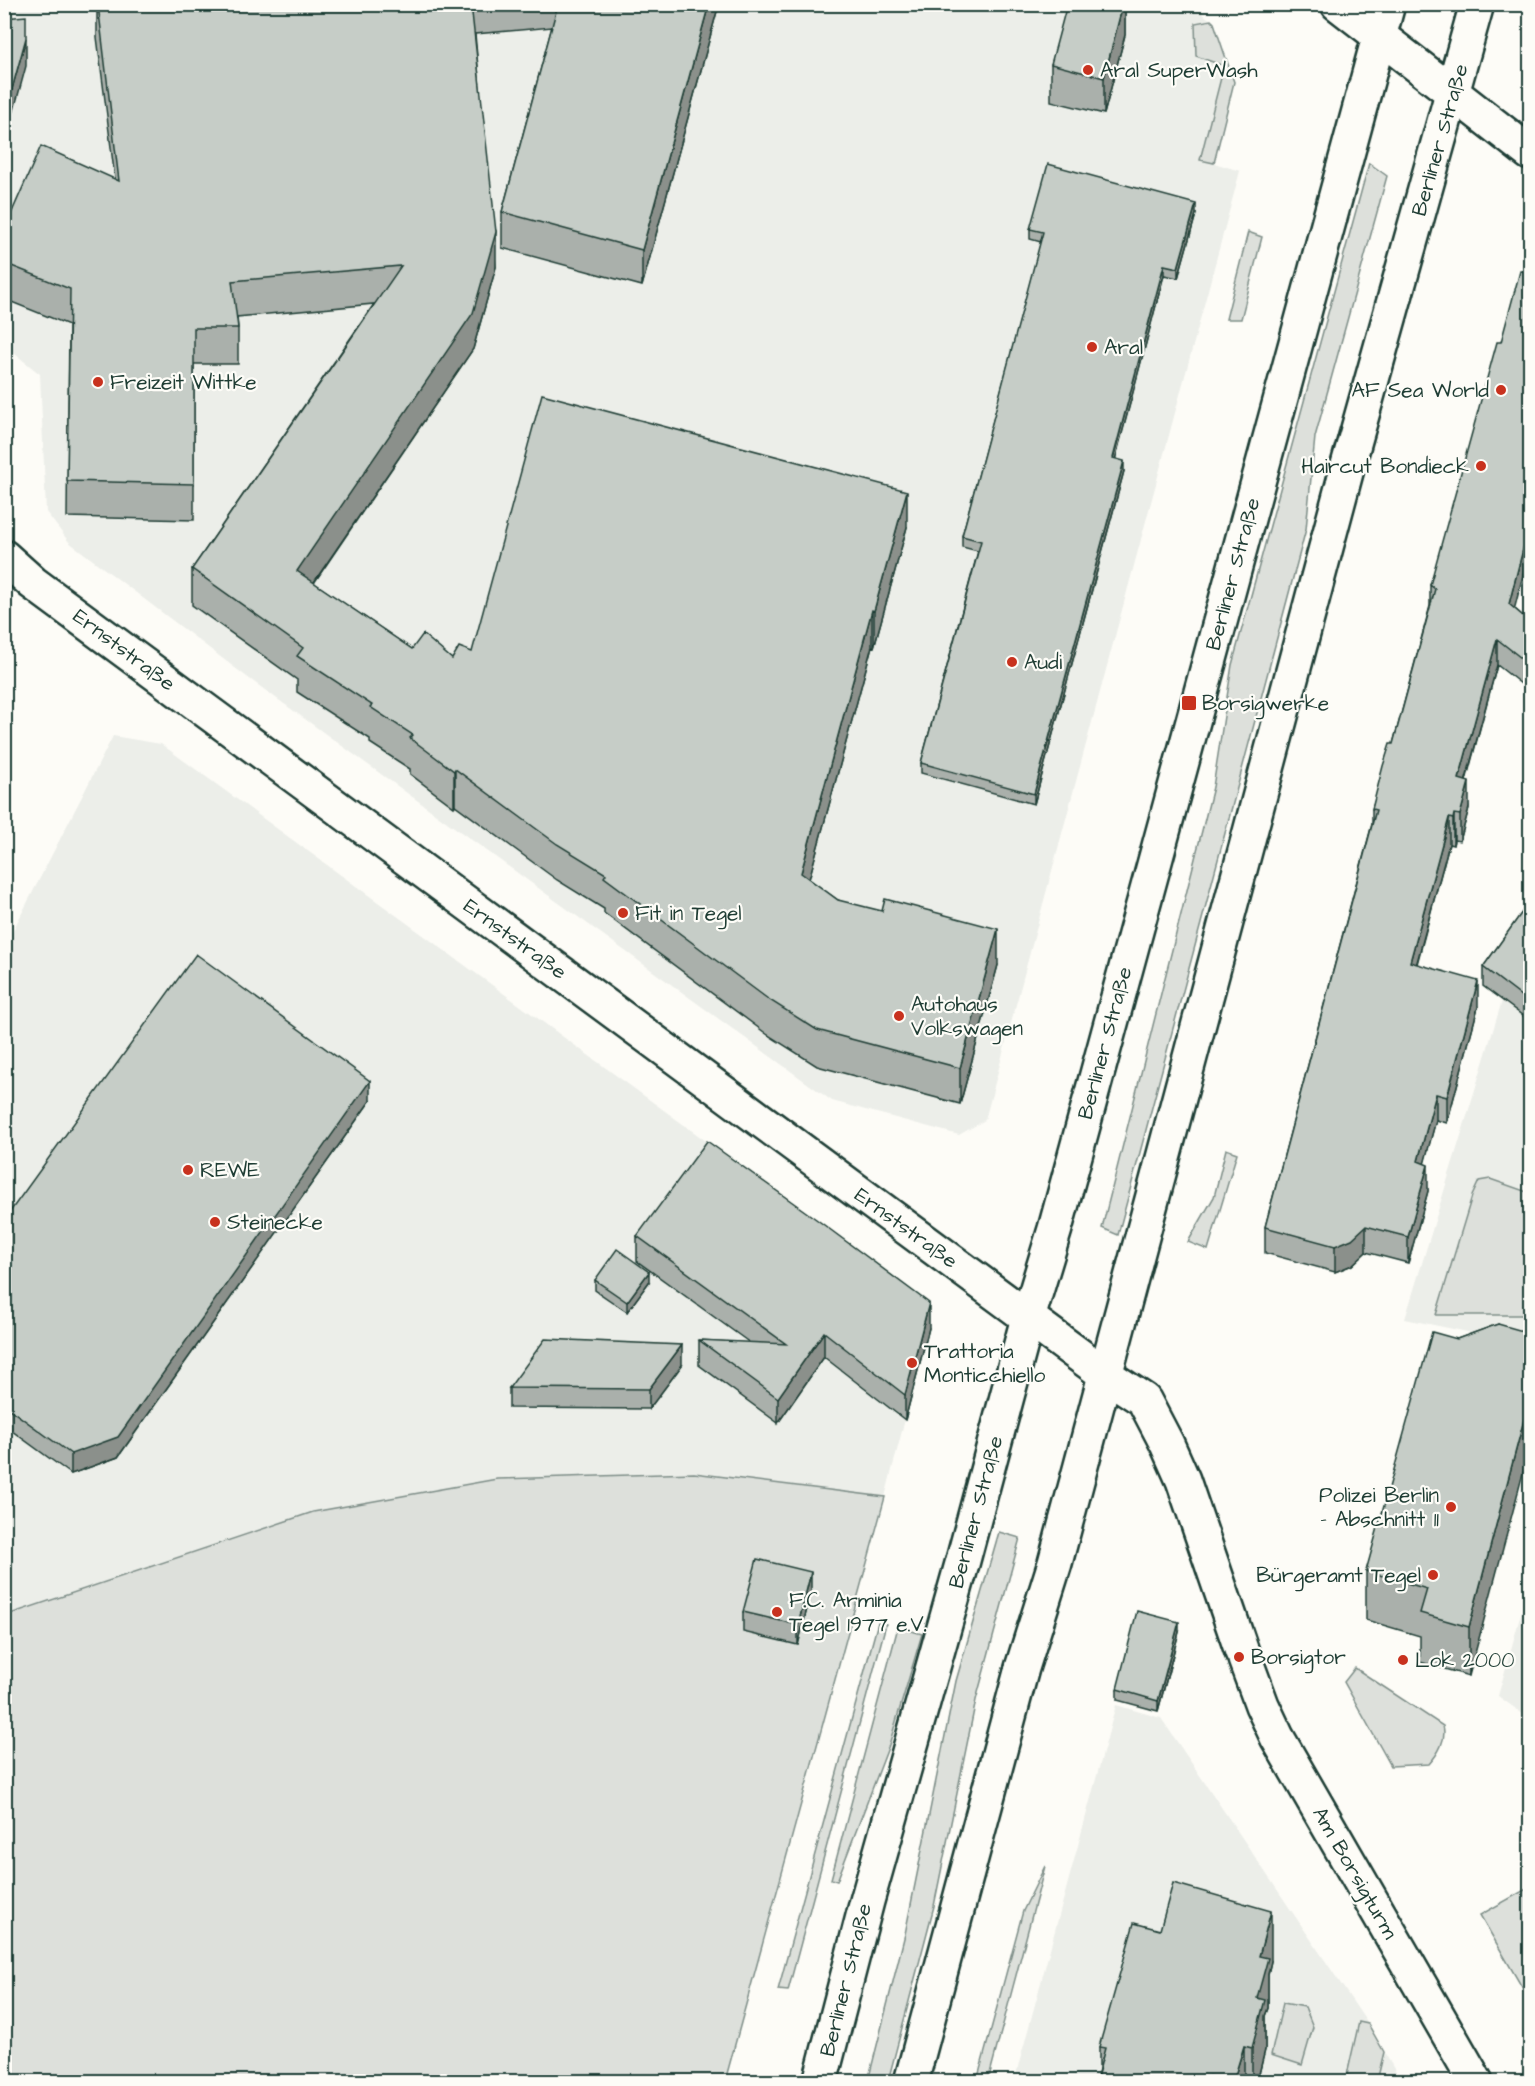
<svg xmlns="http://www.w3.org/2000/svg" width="1535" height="2086" viewBox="0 0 1535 2086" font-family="'Architects Daughter',sans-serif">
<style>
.built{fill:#eceee9}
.green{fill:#dde0db;stroke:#7e8e88;stroke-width:1.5}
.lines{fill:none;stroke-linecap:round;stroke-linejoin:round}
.minor-casing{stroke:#1f3d34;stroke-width:38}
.major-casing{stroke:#1f3d34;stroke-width:38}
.minor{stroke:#fdfcf7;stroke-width:33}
.major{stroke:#fdfcf7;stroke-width:33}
.wall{fill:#aab0ab;stroke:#1f3d34;stroke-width:1.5}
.shaded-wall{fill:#8b908b;stroke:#1f3d34;stroke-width:1.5}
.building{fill:#c6cdc7;stroke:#1f3d34;stroke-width:1.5}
.poi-dot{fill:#c8321e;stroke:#fdfcf7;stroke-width:2}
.labels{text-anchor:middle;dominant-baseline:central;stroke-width:4.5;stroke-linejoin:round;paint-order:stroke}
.poi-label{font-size:21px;fill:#1f3d34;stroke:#fdfcf7;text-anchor:start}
.street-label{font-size:21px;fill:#1f3d34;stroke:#fdfcf7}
</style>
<rect width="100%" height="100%" fill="#fdfcf7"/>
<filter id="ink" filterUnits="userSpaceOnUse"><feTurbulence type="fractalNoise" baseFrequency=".0167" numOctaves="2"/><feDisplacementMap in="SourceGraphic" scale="12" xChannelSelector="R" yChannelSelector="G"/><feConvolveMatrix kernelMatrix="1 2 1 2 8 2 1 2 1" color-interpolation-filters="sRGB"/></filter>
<g filter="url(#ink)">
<!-- built -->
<path class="built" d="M 1191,4 L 1214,23 L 1234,82 L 1214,163 L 1240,171 L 985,1120 L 959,1135 L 832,1101 L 247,677 L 69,542 L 46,512 L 40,374 L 5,346 L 4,5 Z
M 113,736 L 161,744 L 919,1296 L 929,1326 L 885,1497 L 694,1473 L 497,1479 L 313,1512 L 5,1615 L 4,948 Z
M 1530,920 L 1530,1345 L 1405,1319 L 1502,1001 L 1483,986 Z
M 1530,1581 L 1530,1719 L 1498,1696 Z
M 1116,1705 L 1161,1718 L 1368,2024 L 1401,2081 L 1014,2082 Z"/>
<!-- green -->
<path class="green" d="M 1211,20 L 1214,23 L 1234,82 L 1214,163 L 1200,160 L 1224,66 L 1196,56 L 1195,23 Z
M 1369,163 L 1387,176 L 1315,437 L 1306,529 L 1118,1235 L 1102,1228 L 1213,787 L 1232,665 Z
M 1248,232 L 1262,237 L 1241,319 L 1226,319 Z
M 1226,1149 L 1237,1153 L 1208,1250 L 1188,1242 L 1214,1197 Z
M 1490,1179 L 1530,1193 L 1530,1315 L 1436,1315 L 1472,1196 L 1479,1181 Z
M 694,1473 L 885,1497 L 725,2081 L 5,2081 L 4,1616 L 313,1512 L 497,1479 Z
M 999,1532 L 1020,1538 L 976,1700 L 934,1906 L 888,2081 L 868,2081 L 905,1934 L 956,1681 Z
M 878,1622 L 886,1624 L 788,1991 L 778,1990 Z
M 898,1627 L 922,1634 L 889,1745 L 837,1881 L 831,1879 Z
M 1355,1668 L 1443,1726 C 1447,1739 1438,1754 1429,1764 L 1391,1766 L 1344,1682 Z
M 1045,1866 L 988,2081 L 977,2081 L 1023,1911 Z
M 1530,1887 L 1530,2001 L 1480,1915 Z
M 1283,2003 L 1305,2007 L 1313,2027 L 1302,2065 L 1271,2055 Z
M 1359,2022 L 1368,2024 L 1384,2052 L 1377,2081 L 1347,2075 Z"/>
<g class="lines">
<defs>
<path id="minor" d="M 1453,93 L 1530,153
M 4,557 L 33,583 L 1106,1375 L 1144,1400 L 1167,1444 L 1183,1480 L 1242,1652
M 1245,1659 L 1262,1705 L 1277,1737 L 1476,2082"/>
<path id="major" d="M 1338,4 L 1453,93
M 820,2082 L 867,1901 L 962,1564 L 1028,1318 L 1055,1229 L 1388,4
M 911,2082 L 1022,1668 L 1055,1563 L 1348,465 L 1477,4"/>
</defs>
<!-- minor casing -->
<use href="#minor" class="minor-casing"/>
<!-- major casing -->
<use href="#major" class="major-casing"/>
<!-- minor -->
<use href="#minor" class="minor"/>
<!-- major -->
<use href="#major" class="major"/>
</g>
<!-- wall -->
<path class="wall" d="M 97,4 L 719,4 L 642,286 L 502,248 L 502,212 L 552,27 L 475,34 L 496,267 L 473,349 L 314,583 L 412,649 L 452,659 L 472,652 L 907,527 L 874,647 L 872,646 L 809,879 L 838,900 L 998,965 L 960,1104 L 817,1066 L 768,1035 L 604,913 L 604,909 L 557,880 L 455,805 L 454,807 L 410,774 L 410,769 L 370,743 L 370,739 L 297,692 L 297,680 L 192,605 L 192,569 L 374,304 L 237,317 L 238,328 L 238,364 L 194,364 L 194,520 L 67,517 L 69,325 L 4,299 L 4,230 L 115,179 L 97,37 Z
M 1125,4 L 1125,35 L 1104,114 L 1051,101 L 1051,64 Z
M 1196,214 L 1178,278 L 1164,275 L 1115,459 L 1124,471 L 1034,804 L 921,773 L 921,763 L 978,551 L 962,547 L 962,536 L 1041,242 L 1030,239 L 1030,229 Z
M 1430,585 L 1515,609 L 1530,622 L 1530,691 L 1497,665 L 1466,781 L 1469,808 L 1460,841 L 1454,840 L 1453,845 L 1449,844 L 1417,964 L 1478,1007 L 1447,1123 L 1436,1120 L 1424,1163 L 1428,1191 L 1408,1263 L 1366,1252 L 1352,1265 L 1335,1272 L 1265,1253 L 1265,1227 L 1372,824 L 1372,809 L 1393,744 L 1430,606 Z
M 1530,901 L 1530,1021 L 1483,986 L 1483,967 Z
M 370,1101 L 118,1457 L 71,1474 L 4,1425 L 4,1220 Z
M 637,1236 L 929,1328 L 905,1420 L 824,1357 L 778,1423 L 699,1365 L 699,1340 L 750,1343 L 637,1261 Z
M 595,1280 L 649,1282 L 627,1312 L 595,1290 Z
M 1498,1324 L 1469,1676 L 1420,1662 L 1420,1636 L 1366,1620 L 1366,1571 L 1457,1339 Z
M 682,1365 L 649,1409 L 509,1408 L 509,1388 Z
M 811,1592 L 798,1645 L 743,1632 L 743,1612 Z
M 1179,1632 L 1158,1711 L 1117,1700 L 1117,1689 Z
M 1271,1961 L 1268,1974 L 1268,2008 L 1265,2016 L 1265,2050 L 1257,2082 L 1096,2082 L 1099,2070 L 1099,2047 Z"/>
<!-- shaded-wall -->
<path class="shaded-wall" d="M 709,4 L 719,4 L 642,286 L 642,250 Z
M 1123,4 L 1125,4 L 1125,35 L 1104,114 L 1104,78 Z
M 26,38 L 26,66 L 4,147 L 4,118 Z
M 1196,204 L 1196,214 L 1178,278 L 1178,268 Z
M 496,232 L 496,267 L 473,349 L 297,607 L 297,571 Z
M 1164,265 L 1164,275 L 1113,468 L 1113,458 Z
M 1124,461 L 1124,471 L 1034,804 L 1034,794 Z
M 907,491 L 907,527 L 874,647 L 874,611 Z
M 1530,522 L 1530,548 L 1509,630 L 1509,604 Z
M 872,610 L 872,646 L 801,909 L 801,873 Z
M 1497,639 L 1497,665 L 1459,805 L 1459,779 Z
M 455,769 L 455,805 L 454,807 L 454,771 Z
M 1469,782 L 1469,808 L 1460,841 L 1460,815 Z
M 1454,814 L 1454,840 L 1453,845 L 1453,819 Z
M 1449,818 L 1449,844 L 1410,988 L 1410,962 Z
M 998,929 L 998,965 L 960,1104 L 960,1068 Z
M 1478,981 L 1478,1007 L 1447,1123 L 1447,1097 Z
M 370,1081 L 370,1101 L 118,1457 L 71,1474 L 71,1454 Z
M 1436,1094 L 1436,1120 L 1418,1187 L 1418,1161 Z
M 1428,1165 L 1428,1191 L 1408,1263 L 1408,1237 Z
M 1366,1226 L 1366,1252 L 1352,1265 L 1335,1272 L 1335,1246 Z
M 649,1272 L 649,1282 L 627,1312 L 627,1302 Z
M 929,1303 L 929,1328 L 905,1420 L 905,1395 Z
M 824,1332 L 824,1357 L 778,1423 L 778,1398 Z
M 682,1345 L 682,1365 L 649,1409 L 649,1389 Z
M 1530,1397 L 1530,1447 L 1469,1676 L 1469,1627 Z
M 811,1572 L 811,1592 L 798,1645 L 798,1625 Z
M 1179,1622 L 1179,1632 L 1158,1711 L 1158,1701 Z
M 1271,1911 L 1271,1961 L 1268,1974 L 1268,2008 L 1265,2016 L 1265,2050 L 1257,2082 L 1252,2082 L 1252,2048 L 1257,1998 L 1259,1956 Z
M 1244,2046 L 1244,2082 L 1233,2082 Z"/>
<!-- building -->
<path class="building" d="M 98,4 L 471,4 L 496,232 L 473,313 L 297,571 L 412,649 L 423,634 L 452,659 L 459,647 L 472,652 L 542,394 L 907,491 L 874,611 L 872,610 L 801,873 L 838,900 L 882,911 L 885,899 L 998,929 L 960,1068 L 817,1030 L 768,999 L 604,877 L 606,874 L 557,844 L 455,769 L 454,771 L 410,738 L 413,735 L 370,707 L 372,705 L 297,656 L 303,648 L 192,569 L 401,266 L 232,281 L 238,328 L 194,328 L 194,484 L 67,481 L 70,289 L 4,263 L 4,230 L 41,146 L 119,181 Z
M 558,4 L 709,4 L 642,250 L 502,212 Z
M 1067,4 L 1123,4 L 1104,78 L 1051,64 Z
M 26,16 L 26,38 L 4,118 L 4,18 Z
M 1048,164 L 1196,204 L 1178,268 L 1164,265 L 1113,458 L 1124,461 L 1034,794 L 921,763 L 981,541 L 962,536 L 1043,232 L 1030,229 Z
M 1530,264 L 1530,522 L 1509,604 L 1530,622 L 1530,665 L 1497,639 L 1459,779 L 1469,782 L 1460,815 L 1454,814 L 1453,819 L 1449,818 L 1410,962 L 1478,981 L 1447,1097 L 1436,1094 L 1418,1161 L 1428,1165 L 1408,1237 L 1366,1226 L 1352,1239 L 1335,1246 L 1265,1227 L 1376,810 L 1372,809 L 1383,766 L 1390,744 L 1393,744 L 1435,589 L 1430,585 L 1497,342 L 1501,342 L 1520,271 L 1528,272 Z
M 1530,901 L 1530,1003 L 1483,967 Z
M 196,954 L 370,1081 L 118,1437 L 71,1454 L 4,1405 L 4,1220 Z
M 707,1141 L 816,1219 L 929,1303 L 905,1395 L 824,1332 L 778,1398 L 699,1340 L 786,1344 L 637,1236 Z
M 617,1249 L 649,1272 L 627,1302 L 595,1280 Z
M 1498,1324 L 1530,1333 L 1530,1397 L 1469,1627 L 1420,1613 L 1427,1589 L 1366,1571 L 1432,1332 L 1457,1339 Z
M 545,1339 L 682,1345 L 649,1389 L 509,1388 Z
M 757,1559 L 811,1572 L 798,1625 L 743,1612 Z
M 1137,1611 L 1179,1622 L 1158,1701 L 1117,1689 Z
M 1173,1883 L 1271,1911 L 1259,1956 L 1268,1958 L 1257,1998 L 1265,2000 L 1252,2048 L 1244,2046 L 1233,2082 L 1229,2082 L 1209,2076 L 1208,2082 L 1096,2082 L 1105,2048 L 1099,2047 L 1134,1923 L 1160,1930 Z"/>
</g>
<!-- markers -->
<g class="poi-dot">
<circle cx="1088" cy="70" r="6"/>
<circle cx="1092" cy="347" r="6"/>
<circle cx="98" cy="382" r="6"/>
<circle cx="1501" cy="390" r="6"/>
<circle cx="1481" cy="466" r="6"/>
<circle cx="1012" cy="662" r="6"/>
<rect x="1181" y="695" width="16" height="16" rx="3"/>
<circle cx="623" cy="913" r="6"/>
<circle cx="899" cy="1016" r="6"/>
<circle cx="188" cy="1170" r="6"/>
<circle cx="215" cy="1222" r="6"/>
<circle cx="912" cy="1363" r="6"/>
<circle cx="1451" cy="1507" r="6"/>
<circle cx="1433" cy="1575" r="6"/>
<circle cx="777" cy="1612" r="6"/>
<circle cx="1239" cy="1657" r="6"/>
<circle cx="1403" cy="1660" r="6"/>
</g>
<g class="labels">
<!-- poi labels -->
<g class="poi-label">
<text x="1100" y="70">Aral SuperWash</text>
<text x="1104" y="347">Aral</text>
<text x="110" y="382">Freizeit Wittke</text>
<text x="1489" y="390" text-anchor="end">AF Sea World</text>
<text x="1469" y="466" text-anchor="end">Haircut Bondieck</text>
<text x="1024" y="662">Audi</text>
<text x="1202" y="703">Borsigwerke</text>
<text x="635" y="913">Fit in Tegel</text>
<text x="911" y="1004">Autohaus<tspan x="911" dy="24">Volkswagen</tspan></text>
<text x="200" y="1170">REWE</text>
<text x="227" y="1222">Steinecke</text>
<text x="924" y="1351">Trattoria<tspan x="924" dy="24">Monticchiello</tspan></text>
<text x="1439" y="1495" text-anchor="end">Polizei Berlin<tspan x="1439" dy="24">– Abschnitt 11</tspan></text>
<text x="1421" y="1575" text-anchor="end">Bürgeramt Tegel</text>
<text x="789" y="1600">F.C. Arminia<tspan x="789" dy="24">Tegel 1977 e.V.</tspan></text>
<text x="1251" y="1657">Borsigtor</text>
<text x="1415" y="1660">Lok 2000</text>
</g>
<!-- street labels -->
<g class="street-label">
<text transform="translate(1440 140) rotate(-74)">Berliner Straße</text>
<text transform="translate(1233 574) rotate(-75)">Berliner Straße</text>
<text transform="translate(124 650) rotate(37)">Ernststraße</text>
<text transform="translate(515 939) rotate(36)">Ernststraße</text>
<text transform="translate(1105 1043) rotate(-75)">Berliner Straße</text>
<text transform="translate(906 1228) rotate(36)">Ernststraße</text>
<text transform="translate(976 1512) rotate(-75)">Berliner Straße</text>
<text transform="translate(1355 1873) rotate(60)">Am Borsigturm</text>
<text transform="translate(846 1980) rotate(-76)">Berliner Straße</text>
</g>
</g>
<!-- margin -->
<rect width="1535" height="2086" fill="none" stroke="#fdfcf7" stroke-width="24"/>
<rect x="12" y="12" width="1511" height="2062" fill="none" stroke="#1f3d34" stroke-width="2" filter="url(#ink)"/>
</svg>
